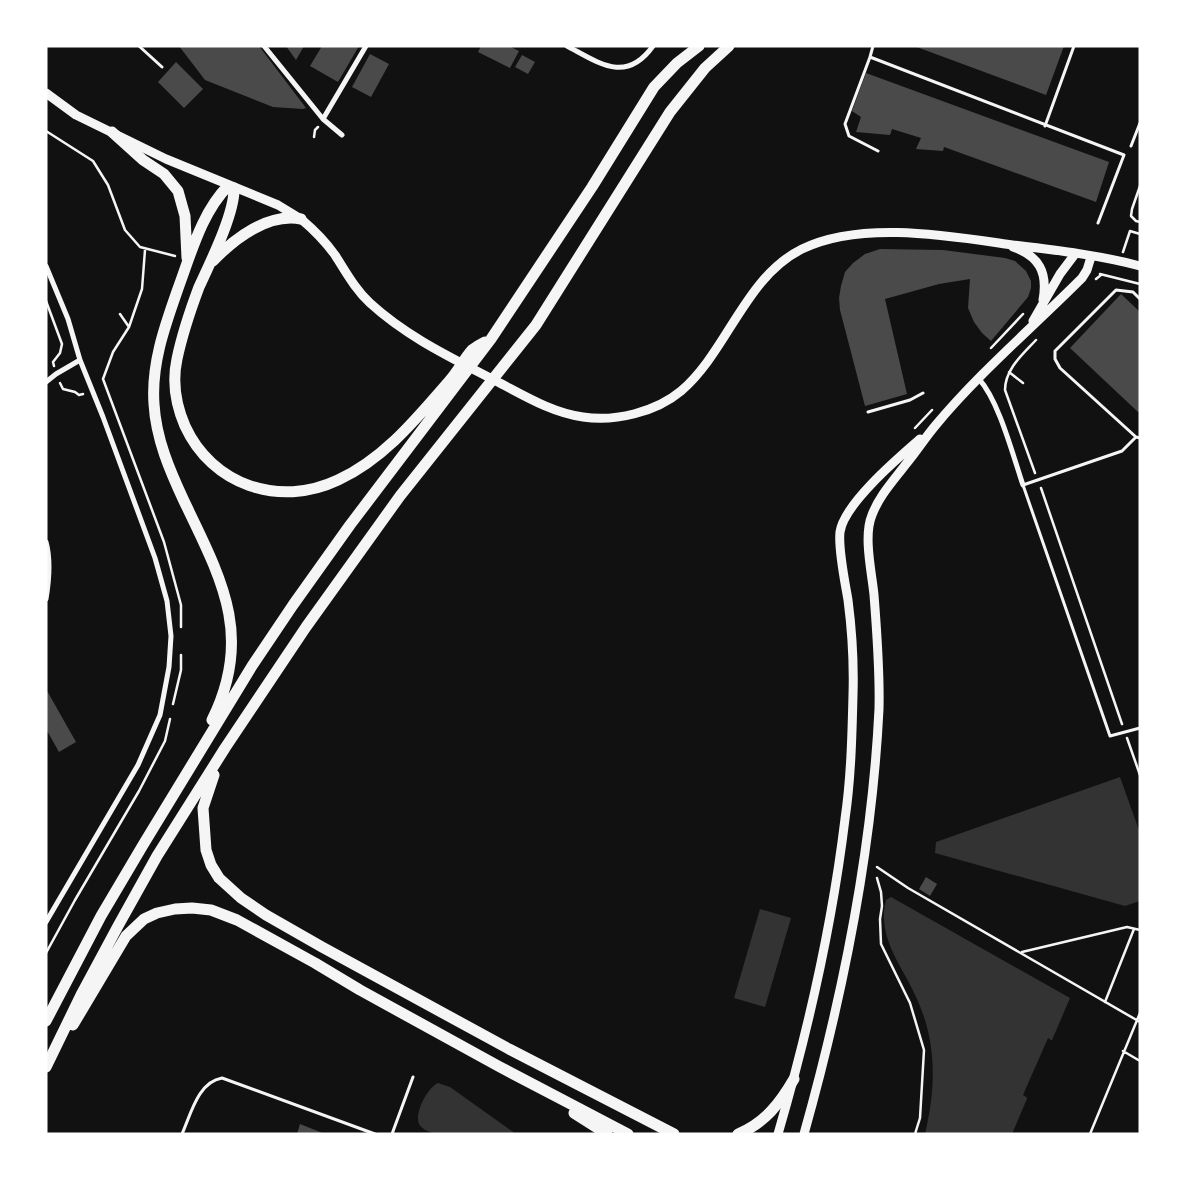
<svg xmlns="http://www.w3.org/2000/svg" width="1186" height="1180" viewBox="0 0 1186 1180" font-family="'IBM Plex Sans',sans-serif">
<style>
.water{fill:#333}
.pier{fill:#111}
.building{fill:#4a4a4a}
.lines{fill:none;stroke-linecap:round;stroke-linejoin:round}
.path{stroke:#f5f5f5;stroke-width:2.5}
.service{stroke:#f5f5f5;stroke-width:3}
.minor{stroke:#f5f5f5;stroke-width:5}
.secondary{stroke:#f5f5f5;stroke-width:9}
.primary{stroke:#f5f5f5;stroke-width:9}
.motorway{stroke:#f5f5f5;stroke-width:11}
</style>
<rect width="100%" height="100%" fill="#111"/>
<!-- water -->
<path class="water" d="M 1120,777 L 1140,833 L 1140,901 L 1125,906 L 935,853 L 936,842 Z
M 891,897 L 1070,998 L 1012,1134 L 925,1134 C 936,1088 937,1043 917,999 C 906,973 885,948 884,919 C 883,913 885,906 886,900 Z
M 760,909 L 791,918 L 765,1007 L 734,998 Z
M 438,1083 L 450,1087 L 516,1134 L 436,1134 C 430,1132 422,1130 419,1124 C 414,1113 428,1087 438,1083 Z"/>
<!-- pier -->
<path class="pier" d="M 1048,1038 L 1054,1042 L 1029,1099 L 1023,1095 Z"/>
<!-- building -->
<path class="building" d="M 179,46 L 259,46 L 306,108 L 303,109 L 273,107 L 205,80 Z
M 286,46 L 304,46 L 296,60 Z
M 322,46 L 359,46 L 338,82 L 310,66 Z
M 481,46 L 509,46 L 519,51 L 510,68 L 478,52 Z
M 914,46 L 1064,46 L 1046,95 Z
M 370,54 L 389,64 L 371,97 L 352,87 Z
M 522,55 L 535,62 L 528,74 L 515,67 Z
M 176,62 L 203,89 L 184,108 L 158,82 Z
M 866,73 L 1109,162 L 1096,202 L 944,147 L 943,151 L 916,149 L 921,138 L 892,129 L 890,135 L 856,132 L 861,117 L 852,111 Z
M 880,249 L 943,250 L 1005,258 L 1015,261 L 1026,271 L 1031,281 L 1031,288 L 1028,297 L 991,341 L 982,333 L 974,322 L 968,308 L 970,279 L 939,284 L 885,299 L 907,394 L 865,406 L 840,310 L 839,298 L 841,286 L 845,272 L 853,263 L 865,254 Z
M 1121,294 L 1140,312 L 1140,411 L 1138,412 L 1070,348 Z
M 46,689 L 76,742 L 59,752 L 46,729 Z
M 926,877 L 937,884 L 930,896 L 919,889 Z
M 300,1124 L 325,1134 L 297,1134 Z"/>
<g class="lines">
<!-- path -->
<path class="path" d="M 46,131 L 93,161 L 108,185 L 125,230 L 140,247 L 175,256
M 314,137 L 315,130 L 318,127
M 1140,186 L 1132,209 L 1131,216 L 1136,221 L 1140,222
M 1123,252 L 1130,231 L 1140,234
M 1100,274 L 1140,284
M 1096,279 L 1101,275
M 46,301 L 62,344 L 60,353 L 53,362 L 54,366
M 120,314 L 129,327
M 991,348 L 1023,314
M 1009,372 L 1023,383
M 103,379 L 164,542 L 181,605 L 181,627
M 103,379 L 113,352 L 129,327 L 142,289 L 145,250
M 60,383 L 63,389 L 75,392 L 79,395 L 83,394
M 915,428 L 932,410
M 1035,473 L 1005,390 C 1005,369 1023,354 1036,340
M 1041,488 L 1122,724
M 173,704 L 181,670 L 181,655
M 1127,738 L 1140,775
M 877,867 L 908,888 L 1140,1022
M 877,878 L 881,892 L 882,906 L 880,919 L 881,944 L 910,1003 L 924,1050 L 920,1118 L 915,1134
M 1022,952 L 1127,927 L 1140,930
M 46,953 L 75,900 L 139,791 L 165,741 L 170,719
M 1105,1002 L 1134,929
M 1123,1051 L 1140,1061
M 1090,1134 L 1140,1013"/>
<!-- service -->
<path class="service" d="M 139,46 L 162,67
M 873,46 L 870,57 L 1124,155 L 1098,223
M 870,57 L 845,124 L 849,136 L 878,151
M 1045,126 L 1074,46
M 1131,146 L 1140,123
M 1140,299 L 1133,292 L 1116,290 L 1055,351 L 1055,359 L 1060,368 L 1136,437 L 1140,438
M 868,412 L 910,400 L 923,393
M 1136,437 L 1122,451 L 1023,485 L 1110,736 L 1140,728
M 182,1134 C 191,1114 198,1082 222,1078 L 375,1134
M 392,1134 L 413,1077"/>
<!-- minor -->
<path class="minor" d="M 264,46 L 323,119 L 366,46
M 567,46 C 599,63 626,84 653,46
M 323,119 L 342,135
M 46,266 L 68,319 L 80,360 L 103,417 L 155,558 L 167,601 L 171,636 L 169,667 L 160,715 L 138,765 L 46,922
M 979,379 C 999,401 1013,456 1023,485
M 46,382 L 56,374 L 80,360
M 46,542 C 51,560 49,581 46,599"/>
<!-- secondary -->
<path class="secondary" d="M 46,93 L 76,115 L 166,159 L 278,205 L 301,219
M 1013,247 C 1039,256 1048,272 1043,300
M 1033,321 L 1060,274 L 1075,254
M 778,1134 C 808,1031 832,926 845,819 C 851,778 852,736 853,695 C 854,663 852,631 848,600 C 845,582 838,549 840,532 C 844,504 898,458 920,439
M 804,1134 C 843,995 872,853 879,709 C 880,671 877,633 874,595 C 872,573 863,536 872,515 C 879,496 894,480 906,464 C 916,452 925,438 935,426 C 979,373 1033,327 1082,278 L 1087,270 L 1091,257"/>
<!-- primary -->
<path class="primary" d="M 301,219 C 314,230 325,241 335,255 C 346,272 355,289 370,303 C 407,337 452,358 496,381 C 523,395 552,413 583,417 C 615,422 656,412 681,391 C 727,352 745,277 802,249 C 861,220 950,236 1013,245 C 1055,250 1099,255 1140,266"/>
<!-- motorway -->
<path class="motorway" d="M 112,132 L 143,160 L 164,174 L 178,191 L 185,216 L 187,258
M 234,188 C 235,213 210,263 199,287 C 190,311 182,335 177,359 C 172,382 176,405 185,426 C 212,485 279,508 338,480 C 384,459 417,418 450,380 C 458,371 464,359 472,350 C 476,347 481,344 485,342
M 213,261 C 235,238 268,213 301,219
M 212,720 C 254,636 221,578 184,501 C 170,471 156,439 154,404 C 151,362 166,323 180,283 C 192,250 203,211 228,186
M 214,775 L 203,808 L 206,850 L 211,865 L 219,878 L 241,898 L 266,915 L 322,947 L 509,1049 L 674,1134
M 46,1021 L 101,916 L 143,845 L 252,666 L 293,605 L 350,525 L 491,339 L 592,187 L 654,87 L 677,63 L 699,46
M 73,1025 L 126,936 L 144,919 L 157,913 L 175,909 L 192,908 L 211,910 L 237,920 L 315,963 L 360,990 L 500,1067 L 628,1134
M 46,1067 L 82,993 L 118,926 L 157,856 L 225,748 L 306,627 L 400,496 L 536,325 L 670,112 L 705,68 L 729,46
M 574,1113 L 607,1134
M 738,1134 C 765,1123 780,1103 794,1079"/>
</g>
<!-- border -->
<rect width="1186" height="1180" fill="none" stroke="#ffffff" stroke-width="95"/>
</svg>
